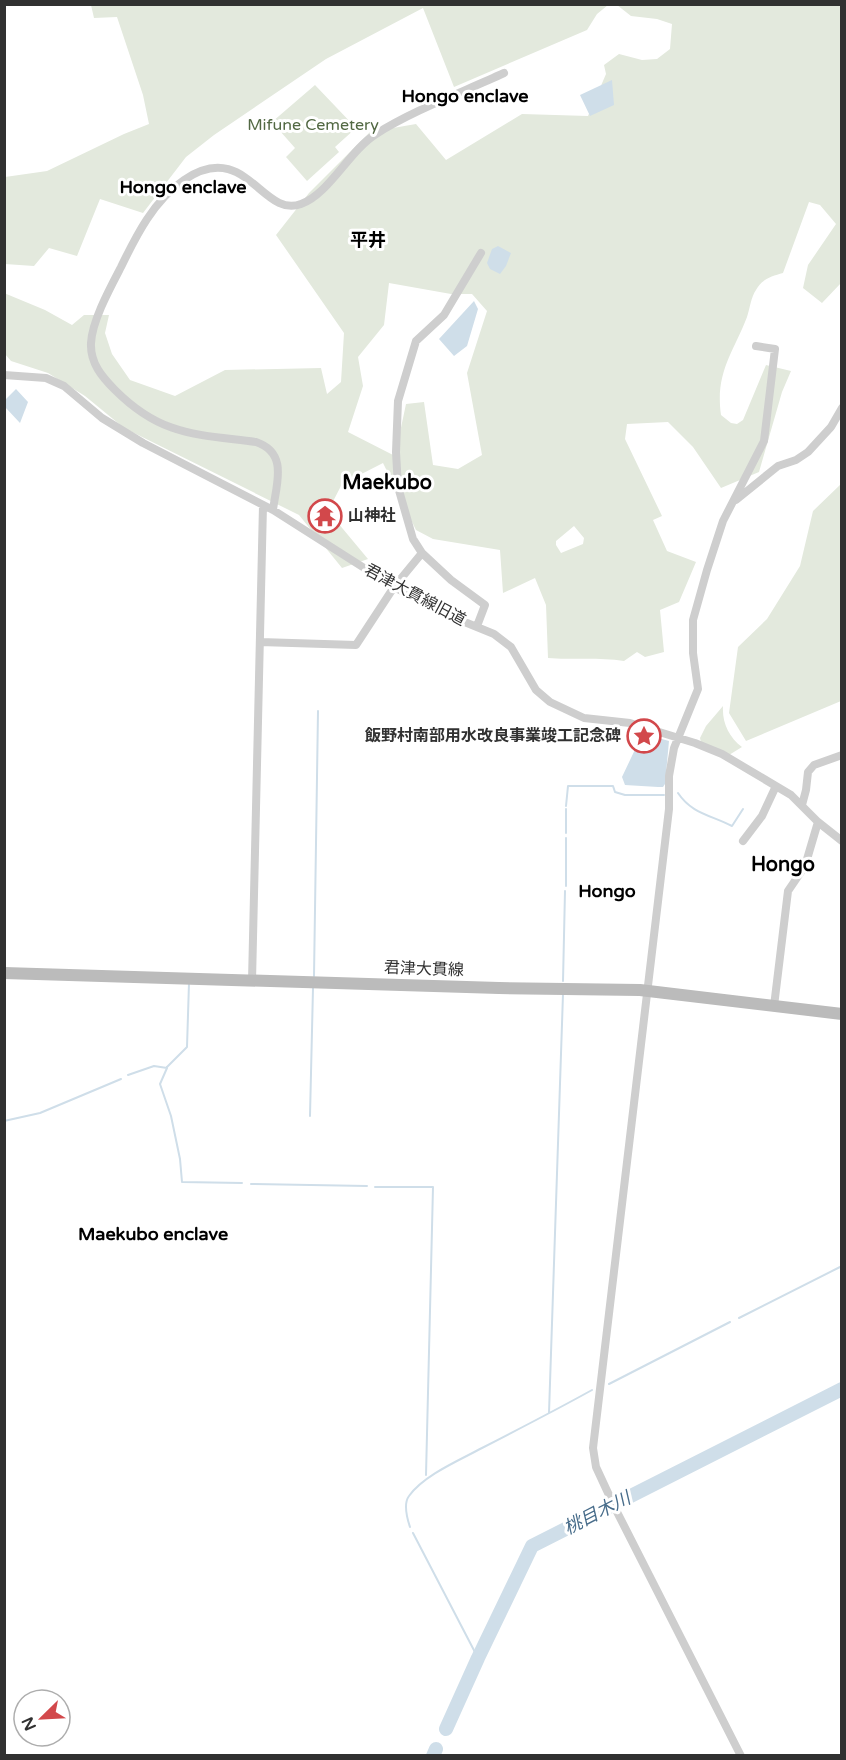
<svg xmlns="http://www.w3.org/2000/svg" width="846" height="1760" viewBox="0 0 846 1760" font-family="'Varela Round','Noto Sans JP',sans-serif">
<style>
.green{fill:#e3e9dd;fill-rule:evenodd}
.water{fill:#cfdee9}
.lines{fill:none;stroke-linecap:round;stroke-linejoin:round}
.stream{stroke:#cfdee9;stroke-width:2}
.river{stroke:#cfdee9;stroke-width:14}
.minor{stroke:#cecece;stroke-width:8}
.secondary{stroke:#bbb;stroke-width:12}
.labels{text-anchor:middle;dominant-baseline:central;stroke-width:6;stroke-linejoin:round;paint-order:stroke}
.park-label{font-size:16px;fill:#526843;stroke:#fff}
.poi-label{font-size:16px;font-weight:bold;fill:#313131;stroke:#fff;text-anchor:start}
.street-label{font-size:16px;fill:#313131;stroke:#fff}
.neighbourhood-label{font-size:18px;font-weight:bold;fill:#000;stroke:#fff}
.water-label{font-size:18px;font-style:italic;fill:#476c8a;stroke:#fff}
.quarter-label{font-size:20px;font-weight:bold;fill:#000;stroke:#fff}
</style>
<rect width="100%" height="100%" fill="#fff"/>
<!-- green -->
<path class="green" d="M 91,5 L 91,4 L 608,5 L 597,14 L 587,30 L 454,87 L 423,8 L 326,59 L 214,135 L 186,157 L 143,213 L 100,199 L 77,256 L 49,248 L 34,266 L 5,264 L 5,177 L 47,171 L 124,134 L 149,124 L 143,95 L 117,17 L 94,18 Z
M 617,5 L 841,5 L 841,283 L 822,303 L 803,288 L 808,265 L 836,224 L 820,205 L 809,202 L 783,273 C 772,276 762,279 756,290 C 751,297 750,308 747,317 C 733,353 715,373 721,415 L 731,423 L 737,424 L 743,420 L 766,365 L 791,371 L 782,392 L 759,472 L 721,488 L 693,447 L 668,422 L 627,424 L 625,439 L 662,516 L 653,520 L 667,551 L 696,562 L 679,602 L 660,610 L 664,652 L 645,657 L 637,652 L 624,661 C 599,657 574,660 548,658 L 546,605 L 535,578 L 503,593 L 500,550 L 433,539 L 416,530 L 383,463 L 342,484 L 328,511 L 368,559 L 342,568 L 299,515 L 124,428 L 85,396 L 48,373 L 11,361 L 5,354 L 4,293 L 45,310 L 72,325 L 84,315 L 109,315 L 105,333 L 112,354 L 130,380 L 175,396 L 225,370 L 321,368 L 327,394 L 341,382 L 344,333 L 276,235 L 309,193 L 370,132 L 416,124 L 446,160 L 522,114 L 588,116 L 606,74 L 604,65 L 619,54 L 642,60 L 657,59 L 670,49 L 672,24 L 657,19 L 631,16 ZM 389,283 L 451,294 L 472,294 L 487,311 L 467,373 L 482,455 L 458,469 L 433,465 L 424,402 L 406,404 L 395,456 L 348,432 L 363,386 L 358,357 L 384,325 ZM 574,526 L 584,538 L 583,544 L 561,553 L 556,545 L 556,541 Z
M 315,85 L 356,128 L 335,147 L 339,152 L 307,181 L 286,157 L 295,148 L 272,122 Z
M 841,484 L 841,701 L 746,741 L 729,713 L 738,647 L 767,619 L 800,566 L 813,511 Z
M 723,706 C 722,723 729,737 742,747 L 729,755 L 701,742 L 700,738 L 706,726 Z"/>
<!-- water -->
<path class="water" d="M 612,80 L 614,105 L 590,116 L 580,95 Z
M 498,246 L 511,253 L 506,266 L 500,274 L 490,269 L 487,263 L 492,249 Z
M 474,301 L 478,309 L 467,346 L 454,356 L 439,339 Z
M 16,389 L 28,402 L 20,423 L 5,407 L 5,400 Z
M 648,735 L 669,741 L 665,784 L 663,787 L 658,787 L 625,785 L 622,777 L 640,739 L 642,737 L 646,738 Z"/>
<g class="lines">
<!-- stream -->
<path class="stream" d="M 678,793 C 692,814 711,815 732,826 L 743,809
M 566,806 L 568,786 L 613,786 L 615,792 L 625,795 L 664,795
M 566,833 L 566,809
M 566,886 L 566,838
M 314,976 L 318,711
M 563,981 L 565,891
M 167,1067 L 187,1047 L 189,983
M 128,1075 L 154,1066 L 167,1068 L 160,1084 L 171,1116 L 180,1159 L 182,1182 L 242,1183
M 310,1116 L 313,988
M 4,1121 L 40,1113 L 121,1079
M 251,1184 L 367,1186
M 375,1187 L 433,1187 L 426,1475
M 739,1318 L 842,1266
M 609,1384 L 730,1322
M 549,1413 L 563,994
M 410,1527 C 407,1518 403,1504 409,1496 C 424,1475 460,1460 482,1448 C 519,1429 556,1410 592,1390
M 413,1533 L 478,1658"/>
<!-- river -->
<path class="river" d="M 446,1729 L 478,1658 L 532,1546 L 842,1389
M 433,1756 L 436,1749"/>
<!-- minor -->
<path class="minor" d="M 4,375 L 46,378 L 64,386 L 102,418 L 143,443 L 273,510 L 394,587 L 445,614 L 494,634 L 511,647 L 536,690 L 550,702 L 584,718 L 630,723 L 695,743 L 722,754 L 791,795 L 818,822 L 842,841
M 736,500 L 778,466 L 796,460 L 808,452 L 831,427 L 842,408
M 273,510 C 276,485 289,453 256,442 C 195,434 161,436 115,390 C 102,377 90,363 91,343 C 92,321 110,288 121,267 C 136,236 154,200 184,180 C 246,138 262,219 301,204 C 329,194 349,151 376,134 C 414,110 463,92 504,73
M 477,626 L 485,605 L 451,580 L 422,553 L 413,539 L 398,487 L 396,452 L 398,401 L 416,341 L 444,315 L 481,253
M 260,642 L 356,645 L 394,587 L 422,553
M 802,805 L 806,790 L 808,772 L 814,765 L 842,755
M 743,841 L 762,816 L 776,786
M 252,981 L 263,505
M 774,1006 L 788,891 L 805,866 L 818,822
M 741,1756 L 615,1508 L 596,1467 L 593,1448 L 669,809 L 669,776 L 674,748 L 698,689 L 693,653 L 693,620 L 707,570 L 723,521 L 764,441 L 775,349 L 756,346"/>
<!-- secondary -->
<path class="secondary" d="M 4,973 L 499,988 L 640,990 L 842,1014"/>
</g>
<!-- icons -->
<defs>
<symbol id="temple-ring" viewBox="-11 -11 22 22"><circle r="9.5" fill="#fff" stroke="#d2484b" stroke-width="1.5"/><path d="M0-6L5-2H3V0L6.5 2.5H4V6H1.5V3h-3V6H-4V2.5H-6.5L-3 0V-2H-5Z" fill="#d2484b"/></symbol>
<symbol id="sight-ring" viewBox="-11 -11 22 22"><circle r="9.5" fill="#fff" stroke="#d2484b" stroke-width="1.5"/><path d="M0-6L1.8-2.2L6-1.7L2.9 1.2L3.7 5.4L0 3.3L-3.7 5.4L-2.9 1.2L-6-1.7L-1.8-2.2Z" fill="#d2484b"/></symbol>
</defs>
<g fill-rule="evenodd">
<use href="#temple-ring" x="306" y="497" width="38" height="38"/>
<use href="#sight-ring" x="625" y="717" width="38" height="38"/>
</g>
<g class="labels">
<!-- park labels -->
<g class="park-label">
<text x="313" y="125">Mifune Cemetery</text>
</g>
<!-- poi labels -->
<g class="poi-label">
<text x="348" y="516">山神社</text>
<text x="621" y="736" text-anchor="end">飯野村南部用水改良事業竣工記念碑</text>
</g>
<!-- street labels -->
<g class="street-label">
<text transform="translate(415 595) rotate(28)">君津大貫線旧道</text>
<text transform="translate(424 969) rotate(2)">君津大貫線</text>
</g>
<!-- neighbourhood labels -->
<g class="neighbourhood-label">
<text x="465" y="96">Hongo enclave</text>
<text x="183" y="187">Hongo enclave</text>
<text x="368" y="240">平井</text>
<text x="607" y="891">Hongo</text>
<text x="153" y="1234">Maekubo enclave</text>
</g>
<!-- water labels -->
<g class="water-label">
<text transform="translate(597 1513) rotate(-27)">桃目木川</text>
</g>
<!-- quarter labels -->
<g class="quarter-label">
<text x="387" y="483">Maekubo</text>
<text x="783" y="865">Hongo</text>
</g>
</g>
<!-- border -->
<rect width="846" height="1760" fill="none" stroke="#313131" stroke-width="12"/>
<!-- north arrow -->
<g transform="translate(42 1718) rotate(246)"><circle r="28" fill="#ffffff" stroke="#adadad" stroke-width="1.5"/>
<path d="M0-4.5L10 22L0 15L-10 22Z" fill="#d2484b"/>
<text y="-9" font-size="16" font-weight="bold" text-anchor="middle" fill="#313131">N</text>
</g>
</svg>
